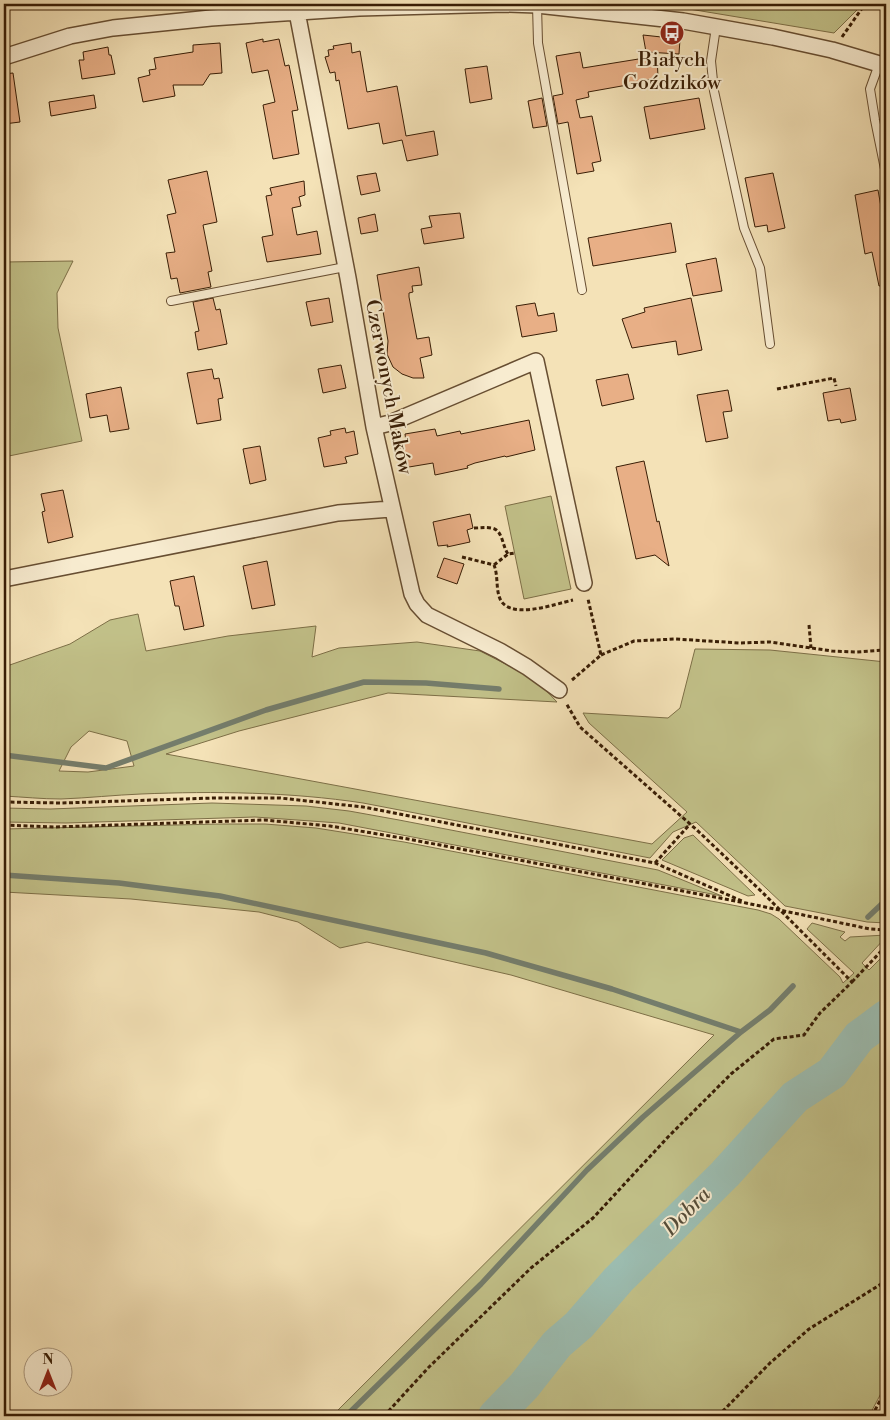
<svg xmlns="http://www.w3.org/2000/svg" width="890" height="1420" viewBox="0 0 890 1420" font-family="'Libre Bodoni',serif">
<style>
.green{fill:#c2c189;stroke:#7d6f47;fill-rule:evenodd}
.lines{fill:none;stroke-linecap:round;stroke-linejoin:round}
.stream{stroke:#747d6c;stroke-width:5.5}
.river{stroke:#9cbdb1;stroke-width:34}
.building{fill:#e8af86;stroke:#381d05}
.service-casing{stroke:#674e32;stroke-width:10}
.minor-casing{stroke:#674e32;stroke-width:18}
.path{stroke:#381d05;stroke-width:3;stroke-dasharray:4 2.5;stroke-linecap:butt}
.service{stroke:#f8ecd0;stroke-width:8}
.minor{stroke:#f8ecd0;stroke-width:15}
.labels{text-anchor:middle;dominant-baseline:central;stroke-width:4;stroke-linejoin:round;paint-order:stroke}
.poi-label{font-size:20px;fill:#381d05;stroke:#f8ecd0}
.street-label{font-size:20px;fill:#381d05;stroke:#f8ecd0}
.water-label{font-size:21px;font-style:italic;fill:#564d39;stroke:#f8ecd0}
</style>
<rect width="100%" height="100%" fill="#f4e2b7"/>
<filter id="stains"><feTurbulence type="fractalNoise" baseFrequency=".004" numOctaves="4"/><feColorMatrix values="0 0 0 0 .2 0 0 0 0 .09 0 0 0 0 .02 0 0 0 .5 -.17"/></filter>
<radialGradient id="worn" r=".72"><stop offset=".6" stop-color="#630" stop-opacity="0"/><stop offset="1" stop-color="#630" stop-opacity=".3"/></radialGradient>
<!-- green -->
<path class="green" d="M 659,4 L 863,4 L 834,33 Z
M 73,261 L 57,293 L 58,328 L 82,441 L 4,457 L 4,262 Z
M 551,496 L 571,589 L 524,599 L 505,506 Z
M 138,614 L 146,651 L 228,636 L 316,626 L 312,657 L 339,648 L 417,642 L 480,651 L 535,679 L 557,702 L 388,693 L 239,731 L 166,754 L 652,844 L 687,812 L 589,723 L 583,713 L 668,718 L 680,708 L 695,649 L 770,650 L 886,662 L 886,923 L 867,922 L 785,906 L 696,822 L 673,832 L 650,858 L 363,803 C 290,792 215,791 141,794 C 115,795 88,798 61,799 C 42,799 23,797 4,796 L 4,764 L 9,764 L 4,758 L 4,667 L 70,644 L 110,620 ZM 89,731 L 127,741 L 134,766 L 88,772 L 59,771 L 71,747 Z
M 212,803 L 306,806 L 349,811 L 399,820 L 658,870 L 722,896 L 339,823 L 255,817 L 66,823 L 4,822 L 4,808 L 50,809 Z
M 219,824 L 265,824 L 316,828 L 404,842 L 758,910 L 771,914 L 779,919 L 840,977 L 843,983 L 854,973 L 807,929 L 812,923 L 845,932 L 840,937 L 845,941 L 850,937 L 886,935 L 886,937 L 862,963 L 869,970 L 886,953 L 886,1007 L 852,1038 L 820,1075 L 784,1101 L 751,1139 L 687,1207 L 624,1266 L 576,1315 L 537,1360 L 520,1382 L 489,1416 L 332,1416 L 714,1035 L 511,975 L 367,942 L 340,948 L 298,922 L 259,912 L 131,899 L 4,892 L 4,829 Z
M 693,835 L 755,895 L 748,896 L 662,860 L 684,838 Z
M 886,1029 L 886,1384 L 869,1416 L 501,1416 L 531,1380 L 555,1347 L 762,1139 L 785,1110 L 822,1091 L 844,1071 L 862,1046 Z"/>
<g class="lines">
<!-- stream -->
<path class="stream" d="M 4,755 L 106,768 L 266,710 L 364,682 L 426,683 L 499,689
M 4,875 L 119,883 L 220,896 L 486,953 L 612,989 L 741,1032 L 643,1117 L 587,1170 L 481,1284 L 346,1416
M 868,917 L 886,900
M 741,1032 L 770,1010 L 793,986"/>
<!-- river -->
<path class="river" d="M 495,1416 L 524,1386 L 557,1344 L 579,1325 L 618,1280 L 725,1174 L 795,1097 L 832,1073 L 859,1037 L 886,1017"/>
</g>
<!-- building -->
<path class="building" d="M 643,35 L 680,39 L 679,54 L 646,52 Z
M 263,39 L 263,42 L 279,39 L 285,66 L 289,65 L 298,110 L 292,111 L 299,154 L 273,159 L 263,105 L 275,102 L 268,70 L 252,73 L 246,43 Z
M 220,43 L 222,73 L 210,74 L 203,85 L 173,85 L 175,96 L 143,102 L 138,78 L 150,75 L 149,70 L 156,69 L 154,58 L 193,52 L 193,45 Z
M 351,43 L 352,53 L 360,51 L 367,92 L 397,86 L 406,136 L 434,131 L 438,155 L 407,161 L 402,140 L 383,144 L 379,123 L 348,129 L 339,80 L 336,81 L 335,72 L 330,73 L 325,57 L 329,56 L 328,50 L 334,49 L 333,46 Z
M 108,47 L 109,55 L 111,55 L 115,74 L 82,79 L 79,60 L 84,60 L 83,52 Z
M 580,52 L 583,68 L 657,56 L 658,77 L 633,84 L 588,92 L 589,97 L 576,100 L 580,118 L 592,116 L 601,161 L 592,163 L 594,171 L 577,174 L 568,122 L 558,124 L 553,96 L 563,94 L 556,56 Z
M 487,66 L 492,99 L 470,103 L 465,69 Z
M 13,73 L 20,122 L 4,124 L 4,74 Z
M 94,95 L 96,108 L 51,116 L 49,102 Z
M 542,98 L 547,126 L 533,128 L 528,101 Z
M 699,98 L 705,129 L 650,139 L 644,107 Z
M 207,171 L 217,222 L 203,225 L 212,271 L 208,272 L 211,287 L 180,293 L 177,278 L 171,279 L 166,253 L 175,252 L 167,215 L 176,213 L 168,180 Z
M 376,173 L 380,191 L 361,195 L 357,176 Z
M 773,173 L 785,228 L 768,232 L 767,225 L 755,227 L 745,178 Z
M 304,181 L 305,195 L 299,197 L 301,206 L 292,208 L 297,235 L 317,231 L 321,254 L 267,262 L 262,237 L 273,235 L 266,196 L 272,195 L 270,188 Z
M 878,190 L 881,207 L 884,207 L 886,219 L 886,285 L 879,286 L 872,252 L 865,254 L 855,195 Z
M 460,213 L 464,238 L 424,244 L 421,229 L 432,227 L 429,216 Z
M 375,214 L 378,231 L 361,234 L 358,218 Z
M 671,223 L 676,252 L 593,266 L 588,238 Z
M 716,258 L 722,291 L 693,296 L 686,264 Z
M 419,267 L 422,285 L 412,286 L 413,292 L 409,293 L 409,297 L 417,339 L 429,337 L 432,355 L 420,358 L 424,378 L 413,378 L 402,374 L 393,367 L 387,354 L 388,341 L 377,275 Z
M 213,298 L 216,310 L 220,309 L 227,344 L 198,350 L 195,332 L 199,331 L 193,302 Z
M 329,298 L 333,322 L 311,326 L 306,302 Z
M 691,298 L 702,350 L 678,355 L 676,341 L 632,348 L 622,319 L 645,312 L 644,308 Z
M 535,303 L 538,316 L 554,313 L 557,331 L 522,337 L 516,306 Z
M 341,365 L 346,388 L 323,393 L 318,369 Z
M 212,369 L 214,379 L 219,378 L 223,398 L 218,399 L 221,420 L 197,424 L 187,373 Z
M 628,374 L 634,399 L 602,406 L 596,380 Z
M 121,387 L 129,429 L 110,432 L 107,415 L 90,418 L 86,394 Z
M 850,388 L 856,420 L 841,423 L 840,419 L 828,421 L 823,393 Z
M 728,390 L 732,411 L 723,412 L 728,438 L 706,442 L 697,395 Z
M 529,420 L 535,450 L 506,457 L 505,456 L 475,463 L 467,466 L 468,468 L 435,475 L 433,463 L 403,468 L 399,443 L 406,442 L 405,434 L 435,429 L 437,436 L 460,431 L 461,434 Z
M 345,428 L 346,433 L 354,431 L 358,454 L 345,457 L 347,463 L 324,467 L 318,438 L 331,435 L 330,431 Z
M 260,446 L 266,480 L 250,484 L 243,449 Z
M 644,461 L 657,522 L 659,521 L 669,566 L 655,555 L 636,559 L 616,467 Z
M 63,490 L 73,537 L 48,543 L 42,512 L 45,511 L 41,494 Z
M 470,514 L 473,528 L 467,530 L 470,542 L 447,547 L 448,545 L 438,546 L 433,522 Z
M 444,558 L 464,564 L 457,584 L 437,577 Z
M 267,561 L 275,605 L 252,609 L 243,566 Z
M 194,576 L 204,626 L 184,630 L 179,606 L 175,606 L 170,581 Z"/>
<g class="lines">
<defs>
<path id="service" d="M 537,5 L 538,43 L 582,290
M 716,27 L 711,61 L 714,91 L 744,228 L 760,268 L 770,344
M 879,64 L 870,89 L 875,120 L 886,174
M 171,301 L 345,267"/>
<path id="minor" d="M 297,12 L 348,278 L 374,427 L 412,594 L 417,604 L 427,615 L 500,651 L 527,667 L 559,690
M 4,57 L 70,36 L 113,28 L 211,18 L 359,8 L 505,4 L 537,5 L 683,21 L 773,37 L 832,50 L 886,66
M 374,427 L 390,423 L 536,361 L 584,583
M 4,579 L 338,513 L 391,509"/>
</defs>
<!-- service casing -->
<use href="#service" class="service-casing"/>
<!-- minor casing -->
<use href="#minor" class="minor-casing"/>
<!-- path -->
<path class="path" d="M 842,37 L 865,4
M 777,389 L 834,378 L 836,386
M 474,528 C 480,528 485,527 491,528 C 503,529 502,546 508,554
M 462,557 L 494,565 C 498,575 496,586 499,596 C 506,622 555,604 573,600
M 494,565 L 508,554 L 515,553
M 809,625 L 811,648
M 601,655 L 634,641 L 676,639 L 740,643 L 770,642 L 832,651 L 856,652 L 886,650
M 572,680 L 601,655 L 588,599
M 4,802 L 62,803 L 214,798 L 280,798 L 363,807 L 655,863 L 742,901
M 4,825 L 55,827 L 264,820 L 330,826 L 408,839 L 746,903 L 870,929 L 886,930
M 655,863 L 690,824
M 852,982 L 886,946
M 384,1416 L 428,1368 L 531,1268 L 593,1218 L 668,1137 L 731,1074 L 774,1039 L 804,1035 L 820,1013 L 852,982 L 762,892 L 698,831 L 580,727 L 566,703
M 718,1416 L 770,1363 L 809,1329 L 886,1281
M 872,1416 L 886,1389"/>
<!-- service -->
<use href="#service" class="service"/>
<!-- minor -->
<use href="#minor" class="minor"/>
</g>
<!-- icons -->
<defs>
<symbol id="bus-disc" viewBox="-11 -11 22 22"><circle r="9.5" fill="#8f2418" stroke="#f8ecd0"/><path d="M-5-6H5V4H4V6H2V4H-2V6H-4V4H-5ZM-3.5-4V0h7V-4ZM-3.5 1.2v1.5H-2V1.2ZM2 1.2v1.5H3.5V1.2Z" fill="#fff"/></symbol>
</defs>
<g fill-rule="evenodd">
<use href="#bus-disc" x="658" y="19" width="28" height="28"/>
</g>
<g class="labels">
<!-- poi labels -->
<g class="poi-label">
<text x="672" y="60">Białych<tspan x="672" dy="23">Goździków</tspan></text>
</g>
<!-- street labels -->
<g class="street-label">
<text transform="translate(388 387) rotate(79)">Czerwonych Maków</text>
</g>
<!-- water labels -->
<g class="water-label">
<text transform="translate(687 1212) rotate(-46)">Dobra</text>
</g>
</g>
<!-- margin -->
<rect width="890" height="1420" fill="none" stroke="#f4e2b7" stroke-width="20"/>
<rect x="5" y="5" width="880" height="1410" fill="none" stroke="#381d05" stroke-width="2.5"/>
<rect x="10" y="10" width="870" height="1400" fill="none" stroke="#381d05"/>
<!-- north arrow -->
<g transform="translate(48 1372)"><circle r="24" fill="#f8ecd0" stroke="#ab997f"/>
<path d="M0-4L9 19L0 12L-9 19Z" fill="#8f2418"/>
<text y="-8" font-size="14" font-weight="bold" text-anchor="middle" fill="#381d05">N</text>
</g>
<rect width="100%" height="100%" filter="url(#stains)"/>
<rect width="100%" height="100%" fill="url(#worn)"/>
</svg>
